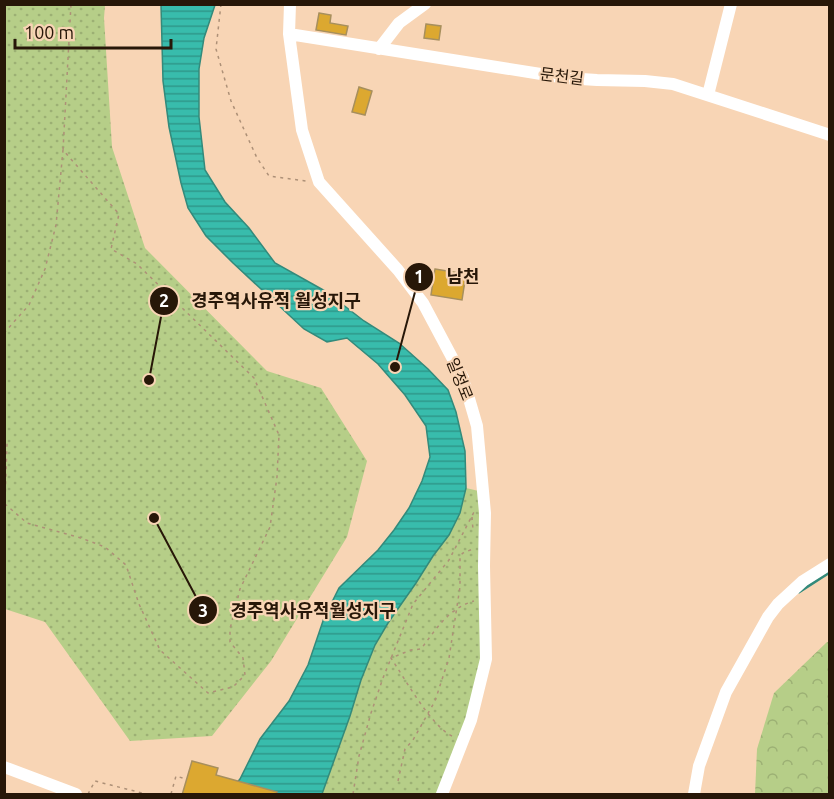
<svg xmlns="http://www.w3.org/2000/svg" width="834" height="799" viewBox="0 0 834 799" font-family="Ubuntu,'Noto Sans KR',sans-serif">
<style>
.forest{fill:url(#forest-crowns)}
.park{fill:url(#park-dots)}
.water{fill:url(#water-rules);stroke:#338a7b;stroke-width:1.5}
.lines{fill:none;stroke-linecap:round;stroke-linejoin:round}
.stream{stroke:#338a7b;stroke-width:3}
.building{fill:#dca830;stroke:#a78f5d;stroke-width:1.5}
.path{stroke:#ad9077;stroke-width:1.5;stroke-dasharray:3 4.5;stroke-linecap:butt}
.minor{stroke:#fff;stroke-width:12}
.labels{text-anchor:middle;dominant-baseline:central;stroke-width:4.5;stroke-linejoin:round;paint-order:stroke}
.street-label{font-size:16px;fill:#271708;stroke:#f8d5b5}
.leader{fill:none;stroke:#271708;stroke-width:2}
.callout-dot{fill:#271708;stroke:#f8d5b5;stroke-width:2}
.mark-label{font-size:18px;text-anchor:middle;font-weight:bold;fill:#fff}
.callout-label{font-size:18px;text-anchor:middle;font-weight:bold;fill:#271708;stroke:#f8d5b5;stroke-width:4.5;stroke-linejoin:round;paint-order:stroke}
</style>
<defs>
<pattern id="forest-crowns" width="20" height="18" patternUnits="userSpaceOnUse" patternTransform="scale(1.5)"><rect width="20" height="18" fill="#b6ce88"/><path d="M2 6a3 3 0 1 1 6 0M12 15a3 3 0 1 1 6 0" fill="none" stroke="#9cb074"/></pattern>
<pattern id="park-dots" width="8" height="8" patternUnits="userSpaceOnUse" patternTransform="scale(1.5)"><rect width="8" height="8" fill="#b6ce88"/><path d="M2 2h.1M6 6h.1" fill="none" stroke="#9cb074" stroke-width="1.8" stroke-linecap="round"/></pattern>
<pattern id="water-rules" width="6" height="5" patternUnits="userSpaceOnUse" patternTransform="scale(1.5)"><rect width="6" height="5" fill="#38bcac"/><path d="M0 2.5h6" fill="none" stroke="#2f988a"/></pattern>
</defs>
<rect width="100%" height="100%" fill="#f8d5b5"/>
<!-- forest -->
<path class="forest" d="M 827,642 L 830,642 L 829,794 L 755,794 L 757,749 L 774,693 Z"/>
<!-- park -->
<path class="park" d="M 4,5 L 105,5 L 104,18 L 112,147 L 145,248 L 267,371 L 321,388 L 367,461 L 347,537 L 271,661 L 212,736 L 130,741 L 45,622 L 5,609 Z
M 466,488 L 483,492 L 486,659 L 442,794 L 322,794 L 350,716 L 361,680 L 375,645 L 388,623 L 433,556 L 449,535 L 460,513 Z"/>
<!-- water -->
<path class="water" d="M 161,5 L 215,5 L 204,38 L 199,69 L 199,117 L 205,170 L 225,202 L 249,228 L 275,263 L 325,291 L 364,321 L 399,343 L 428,369 L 448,390 L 456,412 L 465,451 L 466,488 L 460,513 L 449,535 L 433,556 L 416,583 L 388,623 L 375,645 L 361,680 L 350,716 L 322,794 L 227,794 L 240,779 L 260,739 L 289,701 L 308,665 L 324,618 L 339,588 L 378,550 L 394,530 L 409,508 L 422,481 L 430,457 L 426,426 L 405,395 L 378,364 L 347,338 L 327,342 L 304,329 L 233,263 L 206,236 L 188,208 L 181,183 L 169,127 L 163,81 Z"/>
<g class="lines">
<!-- stream -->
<path class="stream" d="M 799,592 L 830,572"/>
</g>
<!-- building -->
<path class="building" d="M 319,13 L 331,15 L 330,23 L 348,26 L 346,35 L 316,30 Z
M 426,24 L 441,26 L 439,40 L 424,38 Z
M 359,87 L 372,91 L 365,115 L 352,112 Z
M 435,269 L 466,274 L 462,300 L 431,295 Z
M 192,761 L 218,768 L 216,775 L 277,792 L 276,795 L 182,795 Z"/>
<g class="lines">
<!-- path -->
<path class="path" d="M 221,4 L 216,49 L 231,101 L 257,158 L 269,176 L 306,181
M 4,333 L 29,305 L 45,269 L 56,225 L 63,150
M 4,437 L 7,443 L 5,504 L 27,523 L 81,538 L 105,547 L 126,565 L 139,604 L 160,650 L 208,693 L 233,687 L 245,675 L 243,658 L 230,642 L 230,629 L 240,589 L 270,527 L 277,477 L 279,435 L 254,378 L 137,264 L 111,249 L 119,214 L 63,150 L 71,4
M 472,517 L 473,530
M 452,736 C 431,726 405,679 391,658 L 411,650 L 421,649 C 436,629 449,608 474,601
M 398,781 L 405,749 L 413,740 L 435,701 L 449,658 L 460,587 L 460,556 L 463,553 L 473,549
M 88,794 L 95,781 L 146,794
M 171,794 L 176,776 L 186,779
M 353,794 L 359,756 L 371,713 L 383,678 L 413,604 L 449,560 L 474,512"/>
<!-- minor -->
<path class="minor" d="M 290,4 L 289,34 L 302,130 L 319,182 L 398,270 L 423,303 L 463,378 L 477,426 L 485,513 L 484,566 L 486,659 L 471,720 L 442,794
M 289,34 L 566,78 L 597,80 L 645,81 L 673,84 L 830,135
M 379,49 L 399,23 L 425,4
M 708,95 L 731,4
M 4,767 L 76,794
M 694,794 L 699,766 L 726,692 L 768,617 L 778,604 L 803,581 L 830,564"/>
</g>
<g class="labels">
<!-- street labels -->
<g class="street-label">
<text transform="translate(562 76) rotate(7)">문천길</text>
<text transform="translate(460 379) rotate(68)">일정로</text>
</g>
</g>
<!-- callouts -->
<path class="leader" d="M395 367L419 277M149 380L164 301M154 518L203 610"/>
<g class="callout-dot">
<circle cx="395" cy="367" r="6"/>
<circle cx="149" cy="380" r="6"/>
<circle cx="154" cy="518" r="6"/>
<circle cx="419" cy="277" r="15"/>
<circle cx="164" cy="301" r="15"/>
<circle cx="203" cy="610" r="15"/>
</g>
<g class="mark-label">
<text x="419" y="283">1</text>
<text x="164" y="307">2</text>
<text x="203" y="617">3</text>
</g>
<g class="callout-label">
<text x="463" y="283">남천</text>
<text x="276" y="307">경주역사유적 월성지구</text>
<text x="313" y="617">경주역사유적월성지구</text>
</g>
<!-- border -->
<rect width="834" height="799" fill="none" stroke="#271708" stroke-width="12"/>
<!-- scale -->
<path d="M15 39v9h156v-9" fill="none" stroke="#271708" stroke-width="3"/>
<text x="24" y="39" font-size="18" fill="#271708" stroke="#f8d5b5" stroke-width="4.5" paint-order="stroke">100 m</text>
</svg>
